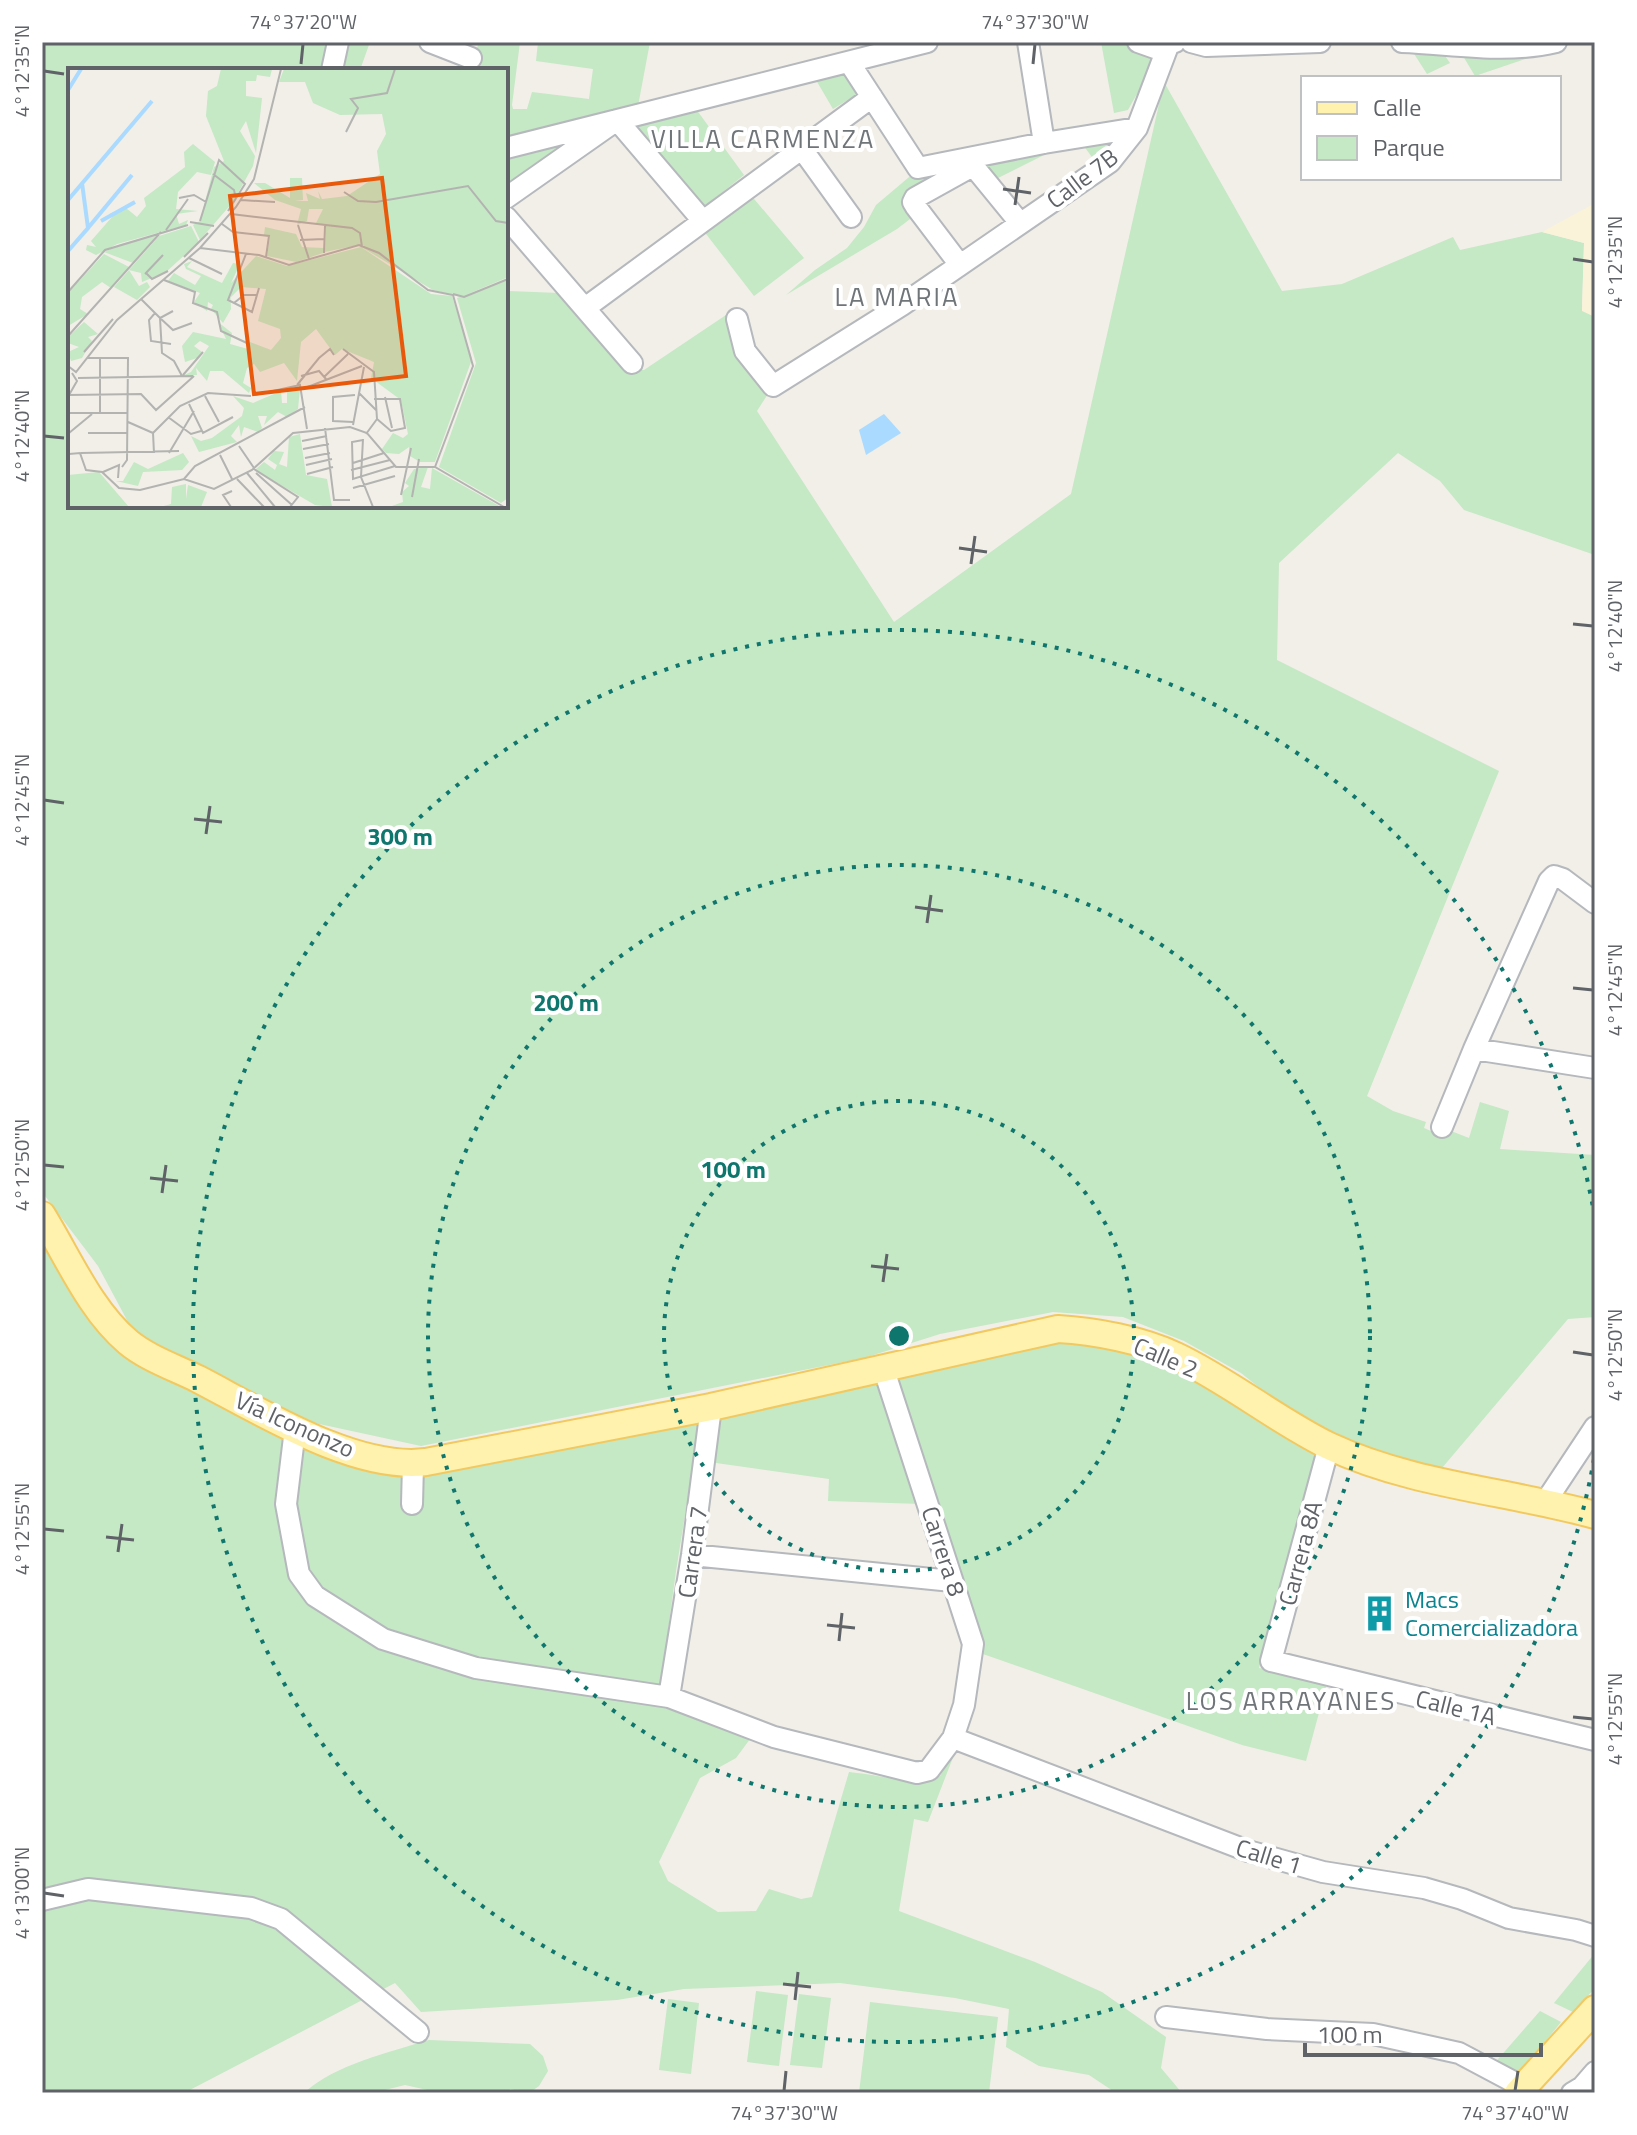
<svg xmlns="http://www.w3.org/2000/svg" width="1637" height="2135" viewBox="0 0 1637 2135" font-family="'Titillium Web',sans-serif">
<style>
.green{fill:#c5e8c5}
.sand{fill:#fbf3d9}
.water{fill:#aadaff}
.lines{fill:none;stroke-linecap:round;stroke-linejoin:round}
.minor-casing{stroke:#b5b8bc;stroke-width:24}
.major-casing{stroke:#f2c960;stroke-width:30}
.minor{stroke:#fff;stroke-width:20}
.major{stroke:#fff2af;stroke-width:26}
.ticks{fill:none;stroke:#5f6368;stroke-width:3}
.ring{fill:none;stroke:#0f766e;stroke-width:4;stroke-dasharray:4 8}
.labels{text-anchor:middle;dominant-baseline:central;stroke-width:8;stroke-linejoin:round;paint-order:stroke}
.street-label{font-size:24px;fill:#5f6368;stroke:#fff}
.culture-label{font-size:24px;fill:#0d838f;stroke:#fff;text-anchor:start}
.neighbourhood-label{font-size:26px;letter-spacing:2px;fill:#70757a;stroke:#fff}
.inset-river{fill:none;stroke:#aadaff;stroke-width:4}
.inset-road{fill:none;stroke:#b3b3b1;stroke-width:2}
.view{fill:#e8590c;fill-opacity:0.15;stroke:#e8590c;stroke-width:4}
.inset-edge{fill:none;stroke:#5f6368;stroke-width:4}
.centre{fill:#0f766e;stroke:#fff;stroke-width:4}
.ring-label{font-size:24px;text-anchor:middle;font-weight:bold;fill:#0f766e;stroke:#fff;stroke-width:8;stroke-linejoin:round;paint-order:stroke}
.neatline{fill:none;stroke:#5f6368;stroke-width:3}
.ticks-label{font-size:20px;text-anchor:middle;fill:#5f6368}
</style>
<rect width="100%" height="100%" fill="#f1efe8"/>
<!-- green -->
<path class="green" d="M 42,42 L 331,42 L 324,70 L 70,70 L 70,506 L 506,506 L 506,291 L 559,293 L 586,320 L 625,370 L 644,370 L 729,313 L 734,350 L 773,386 L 757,411 L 894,622 L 1071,494 L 1164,82 L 1282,291 L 1342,284 L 1453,237 L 1460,250 L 1542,232 L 1584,243 L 1582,310 L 1595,317 L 1595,555 L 1464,510 L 1440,481 L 1398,453 L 1279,563 L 1277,660 L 1499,771 L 1367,1096 L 1393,1111 L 1426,1122 L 1424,1128 L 1447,1138 L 1451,1131 L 1469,1138 L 1480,1102 L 1509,1111 L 1500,1149 L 1595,1155 L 1595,1317 L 1568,1319 L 1442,1468 L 1399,1461 L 1300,1420 L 1241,1373 L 1184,1341 L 1123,1317 L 1053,1312 L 940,1334 L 864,1358 L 421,1446 L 310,1422 L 135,1335 L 98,1266 L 42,1192 Z
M 344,42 L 370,42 L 360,70 L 339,70 Z
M 479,42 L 520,42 L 512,105 L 513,109 L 527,109 L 532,92 L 589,99 L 593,69 L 536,61 L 538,42 L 650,42 L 638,106 L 506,140 L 506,70 L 470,70 Z
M 1101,42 L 1151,42 C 1156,68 1140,88 1128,110 L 1114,113 Z
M 1411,49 L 1443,53 L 1450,63 L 1427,74 Z
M 1460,51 L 1531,57 L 1475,76 Z
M 846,74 L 859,93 L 833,109 L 816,80 Z
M 696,109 L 744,175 L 699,211 L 627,123 Z
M 1122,126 L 1107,155 L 1097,164 L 1078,138 L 994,180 L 966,162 L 903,197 L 914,216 L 897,229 L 786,295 L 815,270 L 847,248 L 864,227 L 876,205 L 921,167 Z
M 599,128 L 506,195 L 506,153 Z
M 749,193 L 804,258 L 754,296 L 703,230 Z
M 42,1235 L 130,1352 L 420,1470 L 701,1416 L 676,1571 L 660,1690 L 669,1707 L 753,1735 L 736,1758 L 700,1778 L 659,1862 L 668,1881 L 718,1912 L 756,1911 L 769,1889 L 801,1899 L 812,1897 L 849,1772 C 880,1775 910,1785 940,1776 L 959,1742 L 928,1822 L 914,1819 L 899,1911 L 1035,1962 L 1102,1992 L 1166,2037 L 1161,2068 L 1182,2093 L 1116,2093 L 1089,2075 L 1039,2066 L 1006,2047 L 1009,2009 L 955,1998 L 840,1983 L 684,1989 L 617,2000 L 421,2012 L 395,1983 L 184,2093 L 42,2093 Z
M 1064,1343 L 1102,1343 L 1173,1363 L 1321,1450 L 1259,1668 L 1327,1683 L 1306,1761 L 1242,1745 L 983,1654 L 894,1378 L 1021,1348 Z
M 882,1380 L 922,1504 L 828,1501 L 829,1479 L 709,1462 L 720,1414 Z
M 1595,1953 L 1595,1988 L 1573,2012 L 1554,2003 Z
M 756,1991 L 788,1995 L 779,2066 L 747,2062 Z
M 799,1994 L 831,1998 L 822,2068 L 790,2065 Z
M 668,1999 L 699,2003 L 691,2074 L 659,2070 Z
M 870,2002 L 998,2017 L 989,2093 L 859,2093 Z
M 1540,2011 L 1561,2022 L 1512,2083 L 1492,2066 Z
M 429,2040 L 530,2044 L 543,2056 L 548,2071 L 539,2086 L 529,2093 L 510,2089 L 508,2093 L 441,2093 L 405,2085 L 373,2093 L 304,2093 C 334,2065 390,2052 429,2040 Z"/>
<!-- sand -->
<path class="sand" d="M 1595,203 L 1595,317 L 1582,311 L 1584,243 L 1542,232 Z"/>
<!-- water -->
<path class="water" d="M 884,414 L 901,433 L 866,455 L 859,430 Z"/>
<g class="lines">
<defs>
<path id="minor" d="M 430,42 L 471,58
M 1028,42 L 1044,143
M 1138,42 L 1155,48 L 1175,42
M 1191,42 L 1206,46 L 1320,42
M 1402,42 C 1454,44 1506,54 1556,42
M 849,62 L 918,168 L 1044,143 L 1137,128
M 332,70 L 338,42
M 506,148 L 927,42
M 802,149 L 851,217
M 506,198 L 617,120 L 703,221
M 506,217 L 632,363
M 960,265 L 916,207 L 913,202 L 915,198 L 969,168 L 975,168 L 1020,223
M 585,308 L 872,97
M 737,319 L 745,351 L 773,386 L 902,305 L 1110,162 L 1137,128 L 1168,46
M 1474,1049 L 1595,1068
M 1442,1127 L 1474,1049 L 1549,881 L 1554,876 L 1563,879 L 1595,903
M 295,1429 L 286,1504 L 299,1574 L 315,1596 L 383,1639 L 476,1668 L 669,1697 L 774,1737 L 917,1773 L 929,1770 L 953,1738 L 964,1705 L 973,1644 L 883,1367
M 1329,1446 L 1271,1661 L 1595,1740
M 1546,1501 L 1595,1427
M 412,1504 L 413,1464
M 692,1555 L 952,1581
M 669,1697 L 692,1555 L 711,1407
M 953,1738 L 1248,1851 L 1323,1872 L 1424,1888 L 1462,1899 L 1509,1918 L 1576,1930 L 1595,1936
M 42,1900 L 88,1889 L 251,1908 L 281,1919 L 418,2032
M 1166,2017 L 1267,2029 L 1373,2034 L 1459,2053 L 1523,2087
M 1572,2093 L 1582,2087 L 1595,2072"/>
<path id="major" d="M 42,1215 C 68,1257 90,1310 128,1342 C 147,1358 176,1368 198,1379 C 260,1411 355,1471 426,1462 L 711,1407 L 1058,1329 C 1095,1331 1142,1340 1176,1356 C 1229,1381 1276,1420 1329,1446 C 1412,1485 1508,1491 1595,1515
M 1518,2093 L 1595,2009"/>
</defs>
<!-- minor casing -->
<use href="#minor" class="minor-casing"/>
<!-- major casing -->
<use href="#major" class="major-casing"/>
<!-- minor -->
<use href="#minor" class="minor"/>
<!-- major -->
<use href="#major" class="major"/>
</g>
<!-- ticks -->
<path class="ticks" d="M 301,64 L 303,44M 1033,64 L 1035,44M 44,71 L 64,74M 1003,189 L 1031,193M 1015,205 L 1019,177M 1573,259 L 1593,262M 44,436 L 64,438M 959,548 L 987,552M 971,564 L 975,536M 1573,624 L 1593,626M 44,800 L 64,803M 194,819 L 222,822M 206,834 L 210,806M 915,907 L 943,911M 927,923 L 931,895M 1573,988 L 1593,990M 44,1165 L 64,1167M 150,1178 L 178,1181M 162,1193 L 166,1165M 871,1266 L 899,1269M 883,1282 L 887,1254M 1573,1352 L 1593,1355M 44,1529 L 64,1531M 106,1537 L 134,1540M 118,1552 L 122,1524M 827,1625 L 855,1628M 839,1641 L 842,1613M 1573,1717 L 1593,1719M 44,1893 L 64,1896M 783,1984 L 811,1987M 795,2000 L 798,1972M 784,2091 L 786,2071M 1515,2091 L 1518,2071"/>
<!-- distance rings -->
<g class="ring">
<circle cx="899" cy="1336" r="235"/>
<circle cx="899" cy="1336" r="471"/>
<path d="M1594 1459A706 706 0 1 1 1594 1213"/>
</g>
<!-- icons -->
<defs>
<symbol id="building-bare" viewBox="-9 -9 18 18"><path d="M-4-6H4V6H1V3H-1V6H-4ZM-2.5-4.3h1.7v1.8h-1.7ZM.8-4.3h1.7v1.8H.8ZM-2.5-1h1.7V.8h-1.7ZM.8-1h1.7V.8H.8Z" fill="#0f9aa8" stroke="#fff" stroke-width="2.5" paint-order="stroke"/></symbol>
</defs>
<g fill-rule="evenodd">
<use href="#building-bare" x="1354" y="1588" width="51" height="51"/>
</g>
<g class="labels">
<!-- street labels -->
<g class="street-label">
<text transform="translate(1082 178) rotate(-37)">Calle 7B</text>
<text transform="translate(1166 1357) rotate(23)">Calle 2</text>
<text transform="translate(295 1424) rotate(24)">Vía Icononzo</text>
<text transform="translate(944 1551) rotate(72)">Carrera 8</text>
<text transform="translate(692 1552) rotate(-82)">Carrera 7</text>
<text transform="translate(1300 1553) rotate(-75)">Carrera 8A</text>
<text transform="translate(1456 1707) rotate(14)">Calle 1A</text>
<text transform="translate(1269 1856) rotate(17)">Calle 1</text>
</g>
<!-- culture labels -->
<g class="culture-label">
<text x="1405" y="1599">Macs<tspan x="1405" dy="28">Comercializadora</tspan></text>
</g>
<!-- neighbourhood labels -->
<g class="neighbourhood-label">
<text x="763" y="138">VILLA CARMENZA</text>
<text x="897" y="296">LA MARIA</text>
<text x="1291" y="1700">LOS ARRAYANES</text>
</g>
</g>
<!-- overview -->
<g transform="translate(68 68)">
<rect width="440" height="440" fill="#f1efe8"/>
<path d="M 153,1 L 204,1 L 202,9 L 189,7 L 188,13 L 178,13 L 178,28 L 194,30 L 188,85 L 178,53 L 172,63 L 187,88 L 185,98 L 165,134 L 132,172 L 125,157 L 132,153 L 146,99 L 156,93 L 138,48 L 140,23 L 149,18 ZM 216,1 L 440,1 L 438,210 L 393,229 L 365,222 L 290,177 L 257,184 L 258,158 L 248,155 L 255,141 L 241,141 L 239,153 L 229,157 L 233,141 L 207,132 L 186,115 L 197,115 L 222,130 L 222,110 L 234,110 L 235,132 L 227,133 L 240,133 L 238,125 L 252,131 L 250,123 L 254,131 L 279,128 L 312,106 L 309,83 L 318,66 L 314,46 L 272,47 L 245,35 L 237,14 L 211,14 ZM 125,76 L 147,94 L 143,107 L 129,104 L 110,124 L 108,141 L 130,143 L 108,146 L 111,156 L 120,152 L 118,157 L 49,176 L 28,187 L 18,182 L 19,177 L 28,179 L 23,173 L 44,149 L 41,146 L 58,140 L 69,149 L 78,138 L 76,130 L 117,99 L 116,84 ZM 123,158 L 131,174 L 98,204 L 74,214 L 73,205 L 61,202 L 91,168 ZM 197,159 L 228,166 L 234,179 L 256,180 L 255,185 L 228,194 L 199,188 L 202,168 L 196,167 ZM 89,167 L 65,195 L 36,184 L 53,176 ZM 293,179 L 363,226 L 384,228 L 404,291 L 367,394 L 352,394 L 342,388 L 341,379 L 331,386 L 318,385 L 314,381 L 325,365 L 335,370 L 340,366 L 333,332 L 303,310 L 306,294 L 274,281 L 267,287 L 248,261 L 233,274 L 229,313 L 216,295 L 192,304 L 186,296 L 179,300 L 175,315 L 183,320 L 181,325 L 155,303 L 142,303 L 139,313 L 128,300 L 129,307 L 116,307 L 123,304 L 141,278 L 132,273 L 126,278 L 134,284 L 132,289 L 117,294 L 114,278 L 125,264 L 158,271 L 150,254 L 164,265 L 162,276 L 180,281 L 182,274 L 203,282 L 213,270 L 212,261 L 190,253 L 198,221 L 173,219 L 163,229 L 162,216 L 163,241 L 155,255 L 143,241 L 145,237 L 140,234 L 139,243 L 126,234 L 132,225 L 100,213 L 106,205 L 127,217 L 133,208 L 118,201 L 116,196 L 124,193 L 119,199 L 154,215 L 165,195 L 172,196 L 163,215 L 188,188 L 219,198 ZM 36,186 L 61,199 L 43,220 L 34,214 L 14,229 L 12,241 L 20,246 L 0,258 L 0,225 ZM 61,202 L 71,218 L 79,214 L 82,219 L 69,232 L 46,219 ZM 440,212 L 440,430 L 433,435 L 371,399 L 408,295 L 389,230 ZM 16,254 L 30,266 L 20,269 L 24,273 L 14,290 L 3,293 L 0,284 L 11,279 L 0,275 L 0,269 ZM 233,310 L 230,341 L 219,349 L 210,344 L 196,357 L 199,348 L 190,348 L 194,360 L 190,364 L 176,359 L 173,369 L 171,357 L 163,368 L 169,374 L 131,384 L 123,368 L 133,373 L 144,370 L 174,348 L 176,340 L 165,328 L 185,335 L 213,323 L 214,335 L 219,335 L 219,321 L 227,321 ZM 232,366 L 238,407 L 259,411 L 264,439 L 247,437 L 187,402 L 196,394 L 207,402 L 209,397 L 200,391 L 206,383 L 216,384 L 211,396 L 219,399 L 221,369 ZM 115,385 L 121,394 L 114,402 L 75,404 L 70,418 L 48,413 L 55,413 L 66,394 L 80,401 ZM 360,399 L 353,419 L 362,421 L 364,400 L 433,439 L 321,439 L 335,434 L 334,424 L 341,418 L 337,415 L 346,401 ZM 31,404 L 61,439 L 0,439 L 0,407 ZM 118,416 L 118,431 L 120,417 L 139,424 L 133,439 L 92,439 L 103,436 L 104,419 Z" fill="#c5e8c5"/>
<path class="inset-river" d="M 0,22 L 13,1M 0,132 L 84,33M 33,153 L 67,134M 20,160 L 64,107M 0,183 L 20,160 L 14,115"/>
<path class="inset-road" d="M 278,64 L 290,40 L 283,31 L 319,25 L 327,1M 145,106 L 166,122 L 168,131M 276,124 L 290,133 L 308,134 L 400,118 L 428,153 L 440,155M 111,130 L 126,127 L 138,134M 173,132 L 207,134M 163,146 L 284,160 L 292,165 L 294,179M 132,153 L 151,92 L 177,116 L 160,143M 122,154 L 146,158M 154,156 L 165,164 L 201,168 L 198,189M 230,157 L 241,191M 98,162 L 120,131M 232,172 L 256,171M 132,180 L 191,187 L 221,197 L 291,177 L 311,185 L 360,222 L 385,227 L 405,298 L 367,399M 256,185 L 257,158M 178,186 L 160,232 L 184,244 L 191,220M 116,189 L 140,165M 121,190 L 154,206M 78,205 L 84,211 L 100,203M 77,206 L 95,187M 96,212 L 127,224 L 125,235 L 149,244 L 153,263 L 181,276M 0,224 L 37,182 L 120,157M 385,226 L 396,229 L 440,211M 73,231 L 92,250 L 94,285 L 106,293 L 114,308M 166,235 L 176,227 L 189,227M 105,243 L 92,250 L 105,262 L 124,255M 87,245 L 81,252 L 83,273 L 103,276M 0,268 L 93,164M 275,281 L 306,304 L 309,351 L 298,366M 16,284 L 45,251M 19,290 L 60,290 L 59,392 L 54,399M 32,290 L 32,345M 0,298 L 8,304 L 49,252 L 132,180 L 168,139 L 186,111 L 213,1M 115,307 L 135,284M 233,308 L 251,303 L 258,311M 256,309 L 280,286M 10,310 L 125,308M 229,317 L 251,290 L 262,281 L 266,287M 237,320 L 294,298M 291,325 L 309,343M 0,327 L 73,326 L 88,342 L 126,308M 187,327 L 232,317 L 239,361M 137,328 L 151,354M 317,329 L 324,360M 306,331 L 332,331 L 337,360 L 323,363 L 309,351M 121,336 L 135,365 L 165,349M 1,345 L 59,345M 100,349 L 123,366 L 133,363M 60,354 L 85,365M 285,354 L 265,353 L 265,329 L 287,327M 285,357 L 296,299M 257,360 L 266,432 L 282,432M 1,365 L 24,346M 20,365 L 59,365M 295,371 L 293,409 L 305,439M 295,372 L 284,374 L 285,411 L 327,398M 234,373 L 259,368M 171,378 L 186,400M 235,381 L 261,376M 13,385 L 111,383M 86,385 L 85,365 L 112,338 L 140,325 L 183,328M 101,385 L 126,343M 1,386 L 12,385 L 18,402 L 34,404 L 51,420 L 72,422 L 116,411 L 146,421 L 184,402 L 225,365 L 282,359 L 299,365 L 328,399 L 367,399 L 436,439M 152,387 L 164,411M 237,390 L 262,385M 285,395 L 316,385M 0,396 L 1,327 L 9,313 L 4,305M 238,397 L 264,391M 186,401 L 230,429 L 222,439M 283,402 L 322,392M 35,404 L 51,397 L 50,410M 179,405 L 207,439M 188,405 L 224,437M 239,406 L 265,399M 116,411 L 127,398 L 237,339M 169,411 L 196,439M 285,420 L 327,408M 333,427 L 343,380M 344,429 L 351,391M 163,439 L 155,427 L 164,423"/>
<path class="view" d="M 314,110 L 338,308 L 186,326 L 162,128 Z"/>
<rect width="440" height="440" class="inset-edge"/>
</g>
<circle cx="899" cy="1336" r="12" class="centre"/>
<g class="ring-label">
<text x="400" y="845">300 m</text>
<text x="566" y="1011">200 m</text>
<text x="733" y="1178">100 m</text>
</g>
<!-- border -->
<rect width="1637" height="2135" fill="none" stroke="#ffffff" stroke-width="88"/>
<!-- legend -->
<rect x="1301" y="76" width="260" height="104" fill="#ffffff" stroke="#bfc1c3" stroke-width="2"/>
<rect x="1317" y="102" width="40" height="12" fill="#fff2af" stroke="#bfc1c3" stroke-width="2"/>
<text x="1373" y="116" font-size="24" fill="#5f6368">Calle</text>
<rect x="1317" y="136" width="40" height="24" fill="#c5e8c5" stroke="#bfc1c3" stroke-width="2"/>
<text x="1373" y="156" font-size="24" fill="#5f6368">Parque</text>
<!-- scale -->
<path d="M1305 2043v12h236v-12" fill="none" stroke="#5f6368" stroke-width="4"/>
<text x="1317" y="2043" font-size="24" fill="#5f6368" stroke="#ffffff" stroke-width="6" paint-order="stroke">100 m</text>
<rect x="44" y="44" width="1549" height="2047" class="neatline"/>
<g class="ticks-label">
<text x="303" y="29">74°37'20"W</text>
<text x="1035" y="29">74°37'30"W</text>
<text transform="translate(22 71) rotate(-90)" y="7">4°12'35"N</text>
<text transform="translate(1615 262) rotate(-90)" y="7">4°12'35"N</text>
<text transform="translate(22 436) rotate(-90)" y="7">4°12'40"N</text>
<text transform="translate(1615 626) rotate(-90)" y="7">4°12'40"N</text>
<text transform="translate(22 800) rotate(-90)" y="7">4°12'45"N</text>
<text transform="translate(1615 990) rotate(-90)" y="7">4°12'45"N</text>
<text transform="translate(22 1165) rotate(-90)" y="7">4°12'50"N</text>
<text transform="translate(1615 1355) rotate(-90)" y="7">4°12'50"N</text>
<text transform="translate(22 1529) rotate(-90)" y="7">4°12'55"N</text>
<text transform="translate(1615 1719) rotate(-90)" y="7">4°12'55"N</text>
<text transform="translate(22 1893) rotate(-90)" y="7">4°13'00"N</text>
<text x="784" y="2120">74°37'30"W</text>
<text x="1515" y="2120">74°37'40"W</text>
</g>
</svg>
